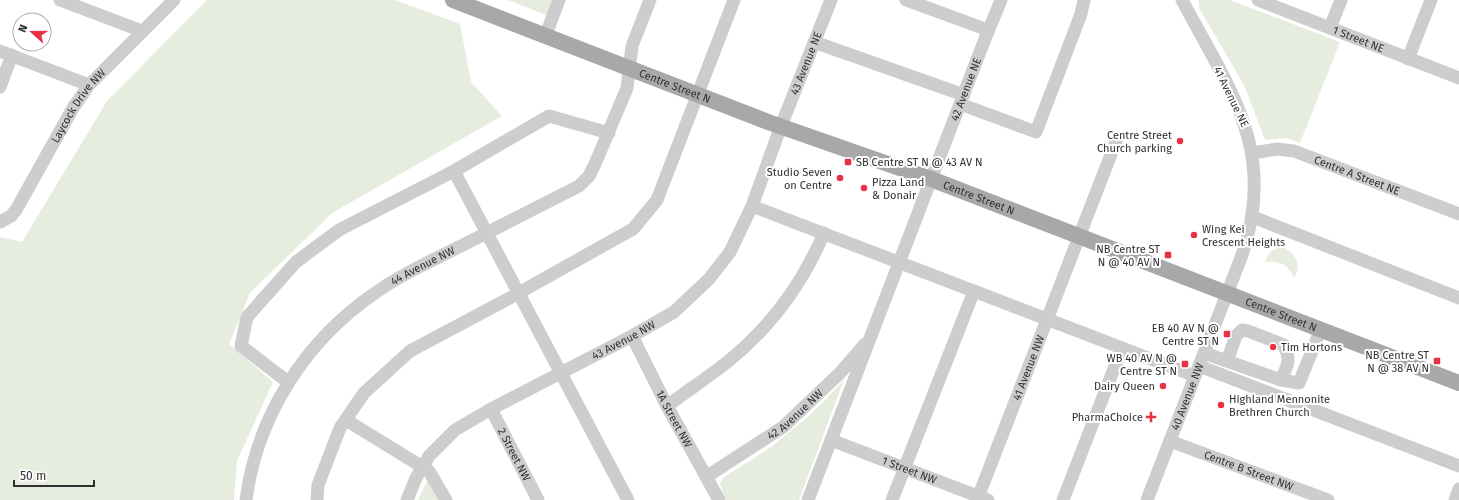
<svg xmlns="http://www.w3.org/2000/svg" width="1459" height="500" viewBox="0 0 1459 500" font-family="'Fira Sans',sans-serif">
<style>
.green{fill:#e7edde}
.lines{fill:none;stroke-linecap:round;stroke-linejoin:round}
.minor{stroke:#cdcdcd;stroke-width:13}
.major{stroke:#a8a8a8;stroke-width:16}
.poi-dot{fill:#e93145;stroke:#fff;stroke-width:1.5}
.labels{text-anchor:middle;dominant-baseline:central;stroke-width:4;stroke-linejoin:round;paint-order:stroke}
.street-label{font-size:11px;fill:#303030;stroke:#fff}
.poi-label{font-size:11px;fill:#303030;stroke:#fff;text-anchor:end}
</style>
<rect width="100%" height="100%" fill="#fff"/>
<!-- green -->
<path class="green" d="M 207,0 L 395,0 L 460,24 L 471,82 L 502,116 L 332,213 L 250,293 L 229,344 L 273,382 L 237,461 L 234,500 L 0,500 L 0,237 L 22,242 L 107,101 Z
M 508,0 L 555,0 L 548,15 L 546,15 Z
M 1199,0 L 1230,0 L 1340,42 L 1300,143 L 1286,138 L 1265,140 L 1244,85 L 1199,8 Z
M 1282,247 C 1296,253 1302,264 1294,278 C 1288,264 1280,261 1265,262 C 1269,252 1272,249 1282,247 Z
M 844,380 L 799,500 L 726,500 L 720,484 L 724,477 L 770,448 L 809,416 Z
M 429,477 L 442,500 L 418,500 Z"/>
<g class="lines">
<!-- minor -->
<g class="minor">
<path d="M 60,0 L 142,31"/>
<path d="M 906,0 L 988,30"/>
<path id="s1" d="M 1258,0 L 1459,78"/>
<path d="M 1330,28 L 1341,0"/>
<path d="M 545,37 L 559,0"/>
<path d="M 814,42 L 964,95"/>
<path d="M 0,51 L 89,85"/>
<path d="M 1408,59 L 1431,0"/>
<path d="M 0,87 L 12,55"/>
<path d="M 960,104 L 1036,132 L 1081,14 L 1084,0"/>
<path id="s2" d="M 1253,153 L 1277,149 L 1294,151 L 1459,214"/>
<path d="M 454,171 L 628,500"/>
<path d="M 752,206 L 1195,376"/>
<path d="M 1253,217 L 1459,298"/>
<path id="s3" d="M 0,222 L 11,216 L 16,210 L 73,108 L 89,85 L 174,0"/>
<path id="s4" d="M 632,336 L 667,406 L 719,500"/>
<path d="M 1204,353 L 1281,380 L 1299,383 L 1321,329"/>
<path d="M 1227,361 L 1236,336 L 1242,330 L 1248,331 L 1284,345 C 1291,360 1288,365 1281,380"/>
<path d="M 1199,366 L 1459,466"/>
<path d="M 288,382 L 241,346 L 247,317 L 296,262 L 339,230 L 454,171 L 549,116 L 609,133"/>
<path d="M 667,406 C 687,391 707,378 726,363 C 770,328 802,285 824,233"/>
<path id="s5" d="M 491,409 L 538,500"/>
<path d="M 346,420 L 429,471 L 446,500"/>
<path id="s6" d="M 831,440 L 988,500"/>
<path id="s7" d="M 1170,441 L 1328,500"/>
<path id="s8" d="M 706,477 L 783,427 L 840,373 L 865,344"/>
<path id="s9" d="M 246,500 C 257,416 305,341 375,293 C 402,274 433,260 463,245 C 502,225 540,206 579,186 L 589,176 L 595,164 L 627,88 L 632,46 L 650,0"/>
<path d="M 317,500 L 318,485 L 340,428 L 364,393 L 410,351 L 506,300 L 633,229 L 657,200 L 734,0"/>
<path id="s10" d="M 407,500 L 416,478 L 429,456 L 455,430 L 491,409 L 632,336 L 674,312 L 709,279 L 730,252 L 752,206 L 781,126 L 831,0"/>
<path id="s11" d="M 808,500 L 983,44 L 1001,0"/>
<path d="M 892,500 L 974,291"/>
<path id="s12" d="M 977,500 L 1117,139"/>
<path d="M 1063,500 L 1122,348"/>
<path id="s13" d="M 1147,500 L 1242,255 C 1278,150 1229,89 1182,0"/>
<path d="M 1455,500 L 1459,489"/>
</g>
<!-- major -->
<path class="major" id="s14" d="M 453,0 L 768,122 L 931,179 L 1459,383"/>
</g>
<!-- markers -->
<g class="poi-dot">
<circle cx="1180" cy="141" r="4"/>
<rect x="844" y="158" width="8" height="8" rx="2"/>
<circle cx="840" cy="178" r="4"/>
<circle cx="864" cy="188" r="4"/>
<circle cx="1194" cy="235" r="4"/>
<rect x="1164" y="251" width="8" height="8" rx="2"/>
<rect x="1223" y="330" width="8" height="8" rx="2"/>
<circle cx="1273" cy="347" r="4"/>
<rect x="1433" y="357" width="8" height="8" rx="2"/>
<rect x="1181" y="360" width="8" height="8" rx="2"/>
<circle cx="1163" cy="386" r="4"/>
<circle cx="1221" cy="405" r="4"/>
<path d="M1149 411h4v4h4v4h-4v4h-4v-4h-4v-4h4z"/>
</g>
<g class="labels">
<!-- street labels -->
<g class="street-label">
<text stroke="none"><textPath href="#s1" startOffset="108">1 Street NE</textPath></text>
<text stroke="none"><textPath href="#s10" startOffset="621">43 Avenue NE</textPath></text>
<text stroke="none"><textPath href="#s14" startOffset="238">Centre Street N</textPath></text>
<text stroke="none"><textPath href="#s11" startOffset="440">42 Avenue NE</textPath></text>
<text transform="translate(1231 97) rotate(64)">41 Avenue NE</text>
<text stroke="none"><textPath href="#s3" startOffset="142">Laycock Drive NW</textPath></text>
<text stroke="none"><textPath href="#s2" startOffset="109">Centre A Street NE</textPath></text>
<text stroke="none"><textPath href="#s14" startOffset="562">Centre Street N</textPath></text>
<text stroke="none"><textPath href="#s9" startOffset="306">44 Avenue NW</textPath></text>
<text stroke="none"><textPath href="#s14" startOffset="886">Centre Street N</textPath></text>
<text stroke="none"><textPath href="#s10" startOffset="277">43 Avenue NW</textPath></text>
<text stroke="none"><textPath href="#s12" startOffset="142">41 Avenue NW</textPath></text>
<text stroke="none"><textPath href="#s13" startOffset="111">40 Avenue NW</textPath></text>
<text stroke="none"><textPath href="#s8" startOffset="109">42 Avenue NW</textPath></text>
<text stroke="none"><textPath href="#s4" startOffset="93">1A Street NW</textPath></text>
<text stroke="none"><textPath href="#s5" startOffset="51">2 Street NW</textPath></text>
<text stroke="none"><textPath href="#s6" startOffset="84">1 Street NW</textPath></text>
<text stroke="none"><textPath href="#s7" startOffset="84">Centre B Street NW</textPath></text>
</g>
<!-- poi labels -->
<g class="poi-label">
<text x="1172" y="135">Centre Street<tspan x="1172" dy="13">Church parking</tspan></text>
<text x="856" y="162" text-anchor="start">SB Centre ST N @ 43 AV N</text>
<text x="832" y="172">Studio Seven<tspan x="832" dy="13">on Centre</tspan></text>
<text x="872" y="182" text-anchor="start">Pizza Land<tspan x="872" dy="13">&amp; Donair</tspan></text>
<text x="1202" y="229" text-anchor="start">Wing Kei<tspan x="1202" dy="13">Crescent Heights</tspan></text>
<text x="1160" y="249">NB Centre ST<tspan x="1160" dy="13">N @ 40 AV N</tspan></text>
<text x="1219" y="328">EB 40 AV N @<tspan x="1219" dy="13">Centre ST N</tspan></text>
<text x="1281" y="347" text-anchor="start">Tim Hortons</text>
<text x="1429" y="355">NB Centre ST<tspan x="1429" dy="13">N @ 38 AV N</tspan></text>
<text x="1177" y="358">WB 40 AV N @<tspan x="1177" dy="13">Centre ST N</tspan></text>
<text x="1155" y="386">Dairy Queen</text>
<text x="1229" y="399" text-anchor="start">Highland Mennonite<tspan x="1229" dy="13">Brethren Church</tspan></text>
<text x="1143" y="417">PharmaChoice</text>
</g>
</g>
<!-- north arrow -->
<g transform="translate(32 32) rotate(291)"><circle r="19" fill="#ffffff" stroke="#acacac"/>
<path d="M0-3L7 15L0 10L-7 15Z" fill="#e93145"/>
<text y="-6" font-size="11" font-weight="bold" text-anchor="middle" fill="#303030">N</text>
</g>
<!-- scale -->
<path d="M14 480v6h80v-6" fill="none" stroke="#303030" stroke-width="2"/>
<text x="20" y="480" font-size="12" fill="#303030" stroke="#ffffff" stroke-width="3" paint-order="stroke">50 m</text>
</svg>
